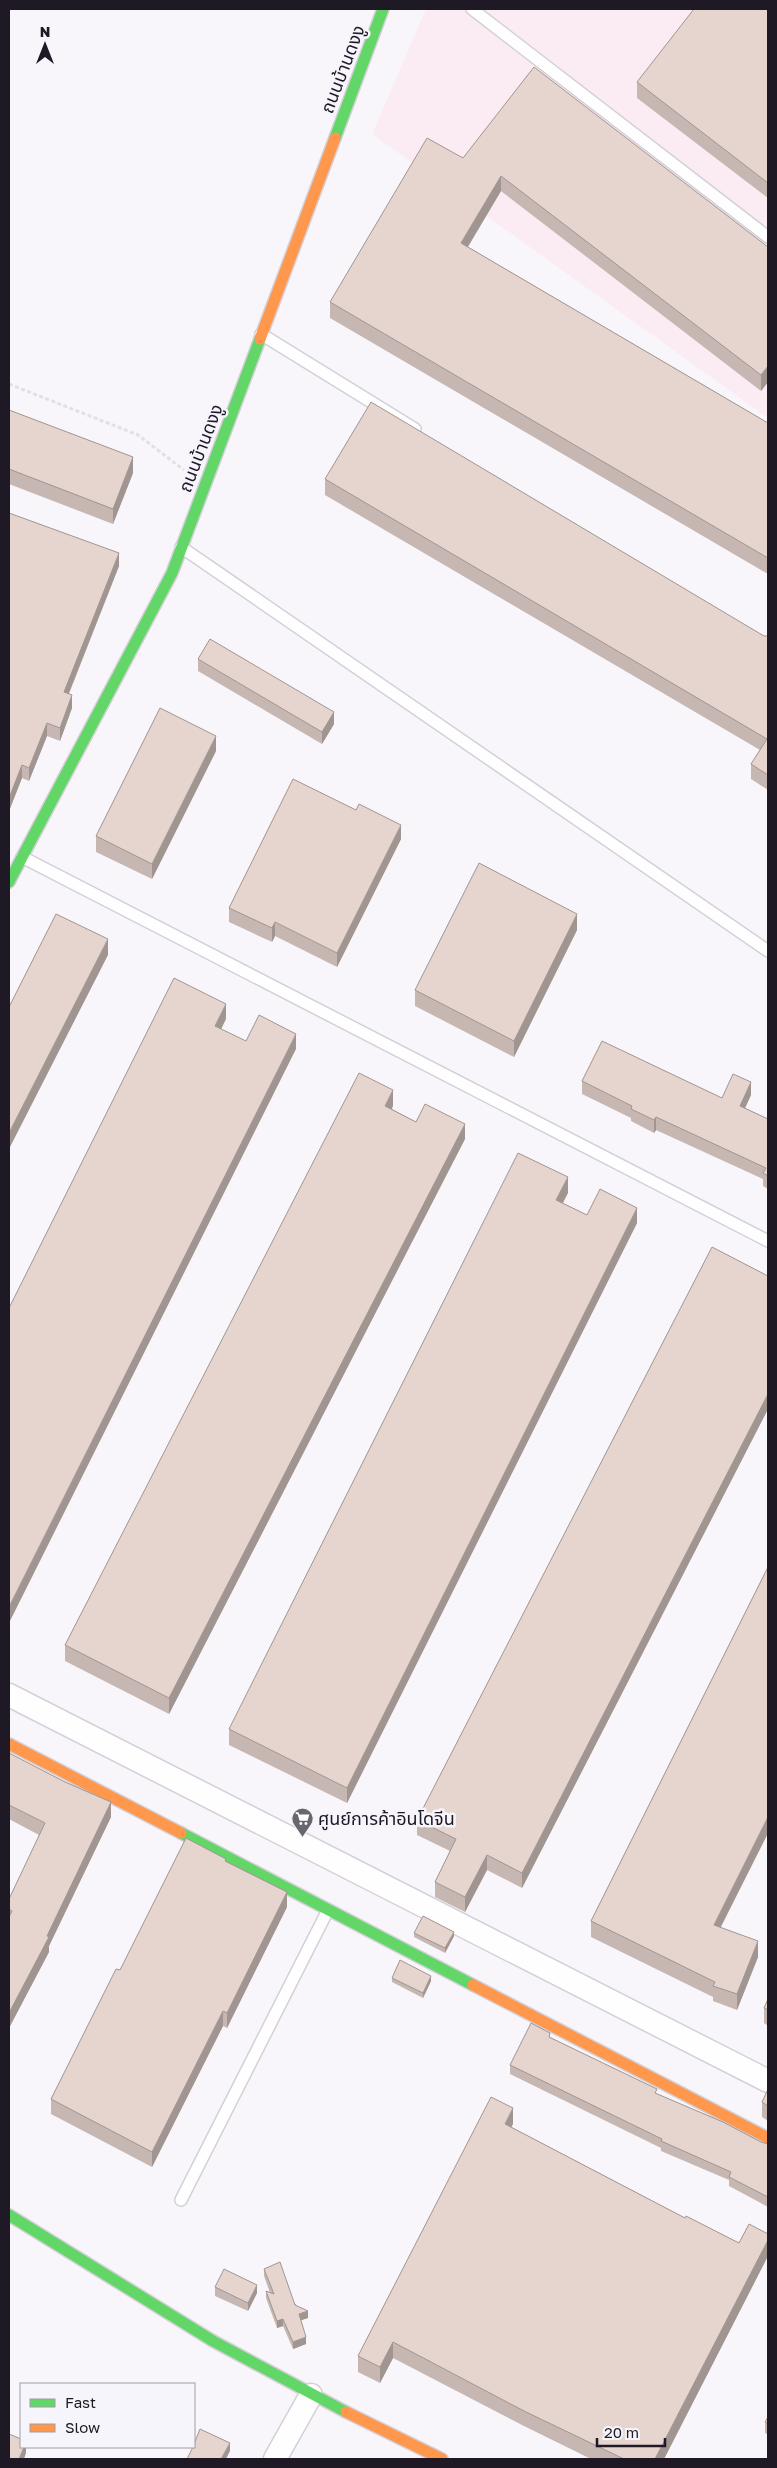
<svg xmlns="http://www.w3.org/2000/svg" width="777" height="2468" viewBox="0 0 777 2468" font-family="'Golos Text','Noto Sans Thai',sans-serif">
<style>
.commercial{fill:#fbecf3}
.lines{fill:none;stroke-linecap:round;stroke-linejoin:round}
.lane-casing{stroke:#d3d0d8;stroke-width:14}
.street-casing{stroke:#d3d0d8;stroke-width:25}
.fast-casing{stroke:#d3d0d8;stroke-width:14}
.slow-casing{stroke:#d3d0d8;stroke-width:14}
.path{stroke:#e1e0e2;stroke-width:3;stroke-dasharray:4 2.5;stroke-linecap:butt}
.lane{stroke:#fefefe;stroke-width:11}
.street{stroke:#fefefe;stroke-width:22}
.fast{stroke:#63d668;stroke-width:11}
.slow{stroke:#ff974d;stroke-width:11}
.wall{fill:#c6b7b2}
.shaded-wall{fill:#a19591}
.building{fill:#e6d5cf;stroke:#a19591}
.labels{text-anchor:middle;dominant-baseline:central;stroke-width:5;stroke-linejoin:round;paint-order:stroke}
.street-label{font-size:18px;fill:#1e1925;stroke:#f7f5fc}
.poi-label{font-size:18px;fill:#1e1925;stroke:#f7f5fc;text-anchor:start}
</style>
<rect width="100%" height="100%" fill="#f8f6fb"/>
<!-- commercial -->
<path class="commercial" d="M 426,9 L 755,9 L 768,18 L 768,418 L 372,134 Z"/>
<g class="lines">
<defs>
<path id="lane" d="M 472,9 L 768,237
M 261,334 L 415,429
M 181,547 L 768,951
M 22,857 L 768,1241
M 181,2200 L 328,1910"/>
<path id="street" d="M 9,1695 L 768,2081
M 275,2459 L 311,2395"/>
<path id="fast" d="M 335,138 L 383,9
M 9,882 L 172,573 L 260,339
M 181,1833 L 473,1985
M 9,2215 L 213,2341 L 346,2412"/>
<path id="slow" d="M 260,339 L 335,138
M 9,1744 L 181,1833
M 473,1985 L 768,2138
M 346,2412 L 442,2459"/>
</defs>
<!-- lane casing -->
<use href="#lane" class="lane-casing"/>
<!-- street casing -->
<use href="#street" class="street-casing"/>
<!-- fast casing -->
<use href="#fast" class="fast-casing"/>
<!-- slow casing -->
<use href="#slow" class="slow-casing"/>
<!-- path -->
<path class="path" d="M 9,384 L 138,435 L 184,470"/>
<!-- lane -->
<use href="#lane" class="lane"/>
<!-- street -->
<use href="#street" class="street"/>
<!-- fast -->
<use href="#fast" class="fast"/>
<!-- slow -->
<use href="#slow" class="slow"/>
</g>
<!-- wall -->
<path class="wall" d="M 768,9 L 768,198 L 637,98 L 637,82 Z
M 463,158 L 768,247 L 768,382 L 761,391 L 501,191 L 468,247 L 768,423 L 768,574 L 330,318 L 330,302 Z
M 9,410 L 133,473 L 113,524 L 9,484 Z
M 325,479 L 764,636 L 768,636 L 768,790 L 751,779 L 751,764 L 760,750 L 325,495 Z
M 9,513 L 119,566 L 69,694 L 72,708 L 60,741 L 47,736 L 29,781 L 22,778 L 9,811 Z
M 198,659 L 334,724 L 322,744 L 198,671 Z
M 216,751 L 152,879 L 96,852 L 96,836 Z
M 401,839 L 337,967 L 275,936 L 272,942 L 229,922 L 229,908 Z
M 577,930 L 514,1057 L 415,1006 L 415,990 Z
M 582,1081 L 722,1098 L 751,1095 L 745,1108 L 768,1119 L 768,1189 L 763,1186 L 763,1179 L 656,1130 L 654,1133 L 631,1121 L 631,1118 L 582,1094 Z
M 393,1106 L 392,1109 L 416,1122 L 465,1139 L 169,1714 L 65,1661 L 65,1645 Z
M 568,1193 L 563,1203 L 587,1215 L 637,1223 L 347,1803 L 229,1745 L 229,1729 Z
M 768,1276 L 768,1409 L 522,1888 L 487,1870 L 465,1912 L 435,1897 L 435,1882 L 450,1851 L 417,1835 L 417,1820 Z
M 768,1567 L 768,1833 L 721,1927 L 758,1957 L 737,2010 L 713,2001 L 713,1997 L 591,1937 L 591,1921 Z
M 9,1753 L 111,1817 L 49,1946 L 49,1952 L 9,2028 L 9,1909 L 39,1835 L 9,1819 Z
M 226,1862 L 287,1907 L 227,2028 L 223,2026 L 152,2167 L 51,2114 L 51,2099 L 120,1970 Z
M 414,1933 L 454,1936 L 445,1953 L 414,1937 Z
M 392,1978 L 431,1981 L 423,1998 L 392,1982 Z
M 768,1999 L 768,2026 L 764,2023 L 764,2008 Z
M 550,2037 L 657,2094 L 761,2142 L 768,2144 L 768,2207 L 729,2186 L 729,2180 L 661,2151 L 661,2148 L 510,2074 L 510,2065 Z
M 768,2089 L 768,2121 L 762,2117 L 762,2102 Z
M 513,2124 L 511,2127 L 685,2218 L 768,2256 L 664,2459 L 591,2459 L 524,2426 L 393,2358 L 380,2383 L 358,2372 L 358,2356 Z
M 264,2269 L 308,2318 L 301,2320 L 306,2344 L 293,2349 L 283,2326 L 277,2328 L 266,2298 L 266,2291 L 270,2293 L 264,2276 Z
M 215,2287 L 257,2293 L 248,2311 L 215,2296 Z
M 768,2417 L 768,2435 L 765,2433 L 765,2422 Z"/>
<!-- shaded-wall -->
<path class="shaded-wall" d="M 501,176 L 501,191 L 461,258 L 461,243 Z
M 768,366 L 768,382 L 761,391 L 761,375 Z
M 133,457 L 133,473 L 113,524 L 113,509 Z
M 119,553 L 119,566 L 64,705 L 64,692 Z
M 72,695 L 72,708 L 60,741 L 60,728 Z
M 334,712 L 334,724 L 322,744 L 322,732 Z
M 47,723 L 47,736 L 29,781 L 29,768 Z
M 216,736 L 216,751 L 152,879 L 152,864 Z
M 22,765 L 22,778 L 9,811 L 9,798 Z
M 401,825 L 401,839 L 337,967 L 337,953 Z
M 577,914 L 577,930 L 514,1057 L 514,1041 Z
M 275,922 L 275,936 L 272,942 L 272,928 Z
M 108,939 L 108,955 L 9,1149 L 9,1133 Z
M 226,1004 L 226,1019 L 215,1042 L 215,1026 Z
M 296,1034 L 296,1049 L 9,1623 L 9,1607 Z
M 751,1082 L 751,1095 L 740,1119 L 740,1106 Z
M 393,1090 L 393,1106 L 385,1122 L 385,1106 Z
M 656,1117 L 656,1130 L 654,1133 L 654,1120 Z
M 465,1124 L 465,1139 L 169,1714 L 169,1698 Z
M 568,1177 L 568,1193 L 556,1215 L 556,1200 Z
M 637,1208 L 637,1223 L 347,1803 L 347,1788 Z
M 768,1394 L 768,1409 L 522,1888 L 522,1873 Z
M 111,1802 L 111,1817 L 49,1946 L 49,1952 L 9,2028 L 9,2013 Z
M 768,1817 L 768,1833 L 714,1940 L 714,1925 Z
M 487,1855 L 487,1870 L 465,1912 L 465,1897 Z
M 287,1892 L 287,1907 L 227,2028 L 227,2013 Z
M 454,1932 L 454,1936 L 445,1953 L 445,1948 Z
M 758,1941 L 758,1957 L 737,2010 L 737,1994 Z
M 431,1976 L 431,1981 L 423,1998 L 423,1993 Z
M 223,2011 L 223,2026 L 152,2167 L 152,2152 Z
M 513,2108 L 513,2124 L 505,2140 L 505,2124 Z
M 768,2240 L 768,2256 L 664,2459 L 655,2459 Z
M 257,2285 L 257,2293 L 248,2311 L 248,2303 Z
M 308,2311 L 308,2318 L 299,2321 L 299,2314 Z
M 283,2319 L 283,2326 L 277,2328 L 277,2321 Z
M 306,2337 L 306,2344 L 293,2349 L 293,2342 Z
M 393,2342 L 393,2358 L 380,2383 L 380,2367 Z
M 230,2443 L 230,2451 L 226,2459 L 221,2459 Z
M 24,2447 L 26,2447 L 26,2453 L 24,2459 L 19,2459 Z"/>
<!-- building -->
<path class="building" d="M 694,9 L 768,9 L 768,183 L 637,82 Z
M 534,67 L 768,247 L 768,366 L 761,375 L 501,176 L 461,243 L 768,423 L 768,558 L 330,302 L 427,138 L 463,158 Z
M 371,402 L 764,636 L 768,636 L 768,775 L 751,764 L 767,739 L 325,479 Z
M 9,410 L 133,457 L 113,509 L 9,469 Z
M 9,513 L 119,553 L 64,692 L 72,695 L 60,728 L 47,723 L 29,768 L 22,765 L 9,798 Z
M 210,639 L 334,712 L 322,732 L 198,659 Z
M 160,708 L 216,736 L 152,864 L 96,836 Z
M 293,779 L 356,810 L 359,804 L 401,825 L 337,953 L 275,922 L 272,928 L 229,908 Z
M 479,863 L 577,914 L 514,1041 L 415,990 Z
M 56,914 L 108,939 L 9,1133 L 9,1007 Z
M 174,978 L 226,1004 L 215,1026 L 246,1041 L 259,1015 L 296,1034 L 9,1607 L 9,1308 Z
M 602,1041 L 722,1098 L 733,1074 L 751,1082 L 740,1106 L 768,1119 L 768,1176 L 763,1173 L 766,1168 L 656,1117 L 654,1120 L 631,1109 L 632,1106 L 582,1081 Z
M 359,1073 L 393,1090 L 385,1106 L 416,1122 L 425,1104 L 465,1124 L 169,1698 L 65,1645 Z
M 518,1153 L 568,1177 L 556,1200 L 587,1215 L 600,1189 L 637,1208 L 347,1788 L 229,1729 Z
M 712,1247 L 768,1276 L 768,1394 L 522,1873 L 487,1855 L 465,1897 L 435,1882 L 456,1839 L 417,1820 Z
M 768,1567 L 768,1817 L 714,1925 L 758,1941 L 737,1994 L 713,1986 L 715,1982 L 591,1921 Z
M 9,1753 L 65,1782 L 111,1802 L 47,1936 L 49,1937 L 9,2013 L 9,1917 L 12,1911 L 9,1909 L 9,1899 L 45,1823 L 9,1805 Z
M 186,1838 L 226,1859 L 225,1861 L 287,1892 L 227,2013 L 223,2011 L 152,2152 L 51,2099 L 116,1969 L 120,1970 Z
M 423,1916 L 454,1932 L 445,1948 L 414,1933 Z
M 400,1960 L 431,1976 L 423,1993 L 392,1978 Z
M 768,1999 L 768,2010 L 764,2008 Z
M 531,2023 L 550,2033 L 549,2037 L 657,2089 L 655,2093 L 723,2122 L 761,2142 L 768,2144 L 768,2197 L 729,2177 L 731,2172 L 661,2141 L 662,2139 L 510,2065 Z
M 768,2089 L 768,2106 L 762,2102 Z
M 491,2097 L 513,2108 L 505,2124 L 685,2218 L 686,2216 L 739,2243 L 749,2224 L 768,2234 L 768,2240 L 655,2459 L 624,2459 L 524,2411 L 393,2342 L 380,2367 L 358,2356 Z
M 280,2262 L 295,2305 L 308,2311 L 299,2314 L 306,2337 L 293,2342 L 283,2319 L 277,2321 L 266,2291 L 274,2294 L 264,2269 Z
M 224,2269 L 257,2285 L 248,2303 L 215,2287 Z
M 768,2417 L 768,2424 L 765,2422 Z
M 200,2429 L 230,2443 L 221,2459 L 187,2459 L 193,2447 L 194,2447 L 194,2444 Z
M 9,2434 L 21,2439 L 21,2447 L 24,2447 L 19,2459 L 9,2459 Z"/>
<!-- icons -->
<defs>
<symbol id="supermarket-pin" viewBox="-11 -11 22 30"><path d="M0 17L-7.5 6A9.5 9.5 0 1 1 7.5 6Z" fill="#6a6670" stroke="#f7f5fc"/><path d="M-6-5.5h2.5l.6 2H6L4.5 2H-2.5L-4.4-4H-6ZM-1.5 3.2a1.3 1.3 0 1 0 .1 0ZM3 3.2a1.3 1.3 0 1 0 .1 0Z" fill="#fff"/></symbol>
</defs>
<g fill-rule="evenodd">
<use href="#supermarket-pin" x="290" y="1806" width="25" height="34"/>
</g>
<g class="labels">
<!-- street labels -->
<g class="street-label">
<text transform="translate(342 69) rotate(-69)">ถนนบ้านดงงู</text>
<text transform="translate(200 448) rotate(-69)">ถนนบ้านดงงู</text>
</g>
<!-- poi labels -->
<g class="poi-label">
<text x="318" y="1818">ศูนย์การค้าอินโดจีน</text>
</g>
</g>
<!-- border -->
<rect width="777" height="2468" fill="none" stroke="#1e1925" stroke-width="20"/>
<!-- legend -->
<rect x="20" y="2383" width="175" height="65" fill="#f7f5fc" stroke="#a09da6"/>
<rect x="30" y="2399" width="25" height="8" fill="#63d668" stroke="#a09da6"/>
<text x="65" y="2408" font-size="15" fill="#1e1925">Fast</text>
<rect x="30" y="2424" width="25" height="8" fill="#ff974d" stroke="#a09da6"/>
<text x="65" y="2433" font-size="15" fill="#1e1925">Slow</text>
<!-- north arrow -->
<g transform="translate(45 45)" stroke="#f7f5fc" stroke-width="4" paint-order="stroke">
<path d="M0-4L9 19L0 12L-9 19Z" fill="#1e1925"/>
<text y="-8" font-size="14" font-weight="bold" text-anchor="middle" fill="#1e1925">N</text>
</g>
<!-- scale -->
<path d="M597 2438v8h68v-8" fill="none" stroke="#1e1925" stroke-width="2.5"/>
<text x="604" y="2438" font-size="15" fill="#1e1925" stroke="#f7f5fc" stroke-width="4" paint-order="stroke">20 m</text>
</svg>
